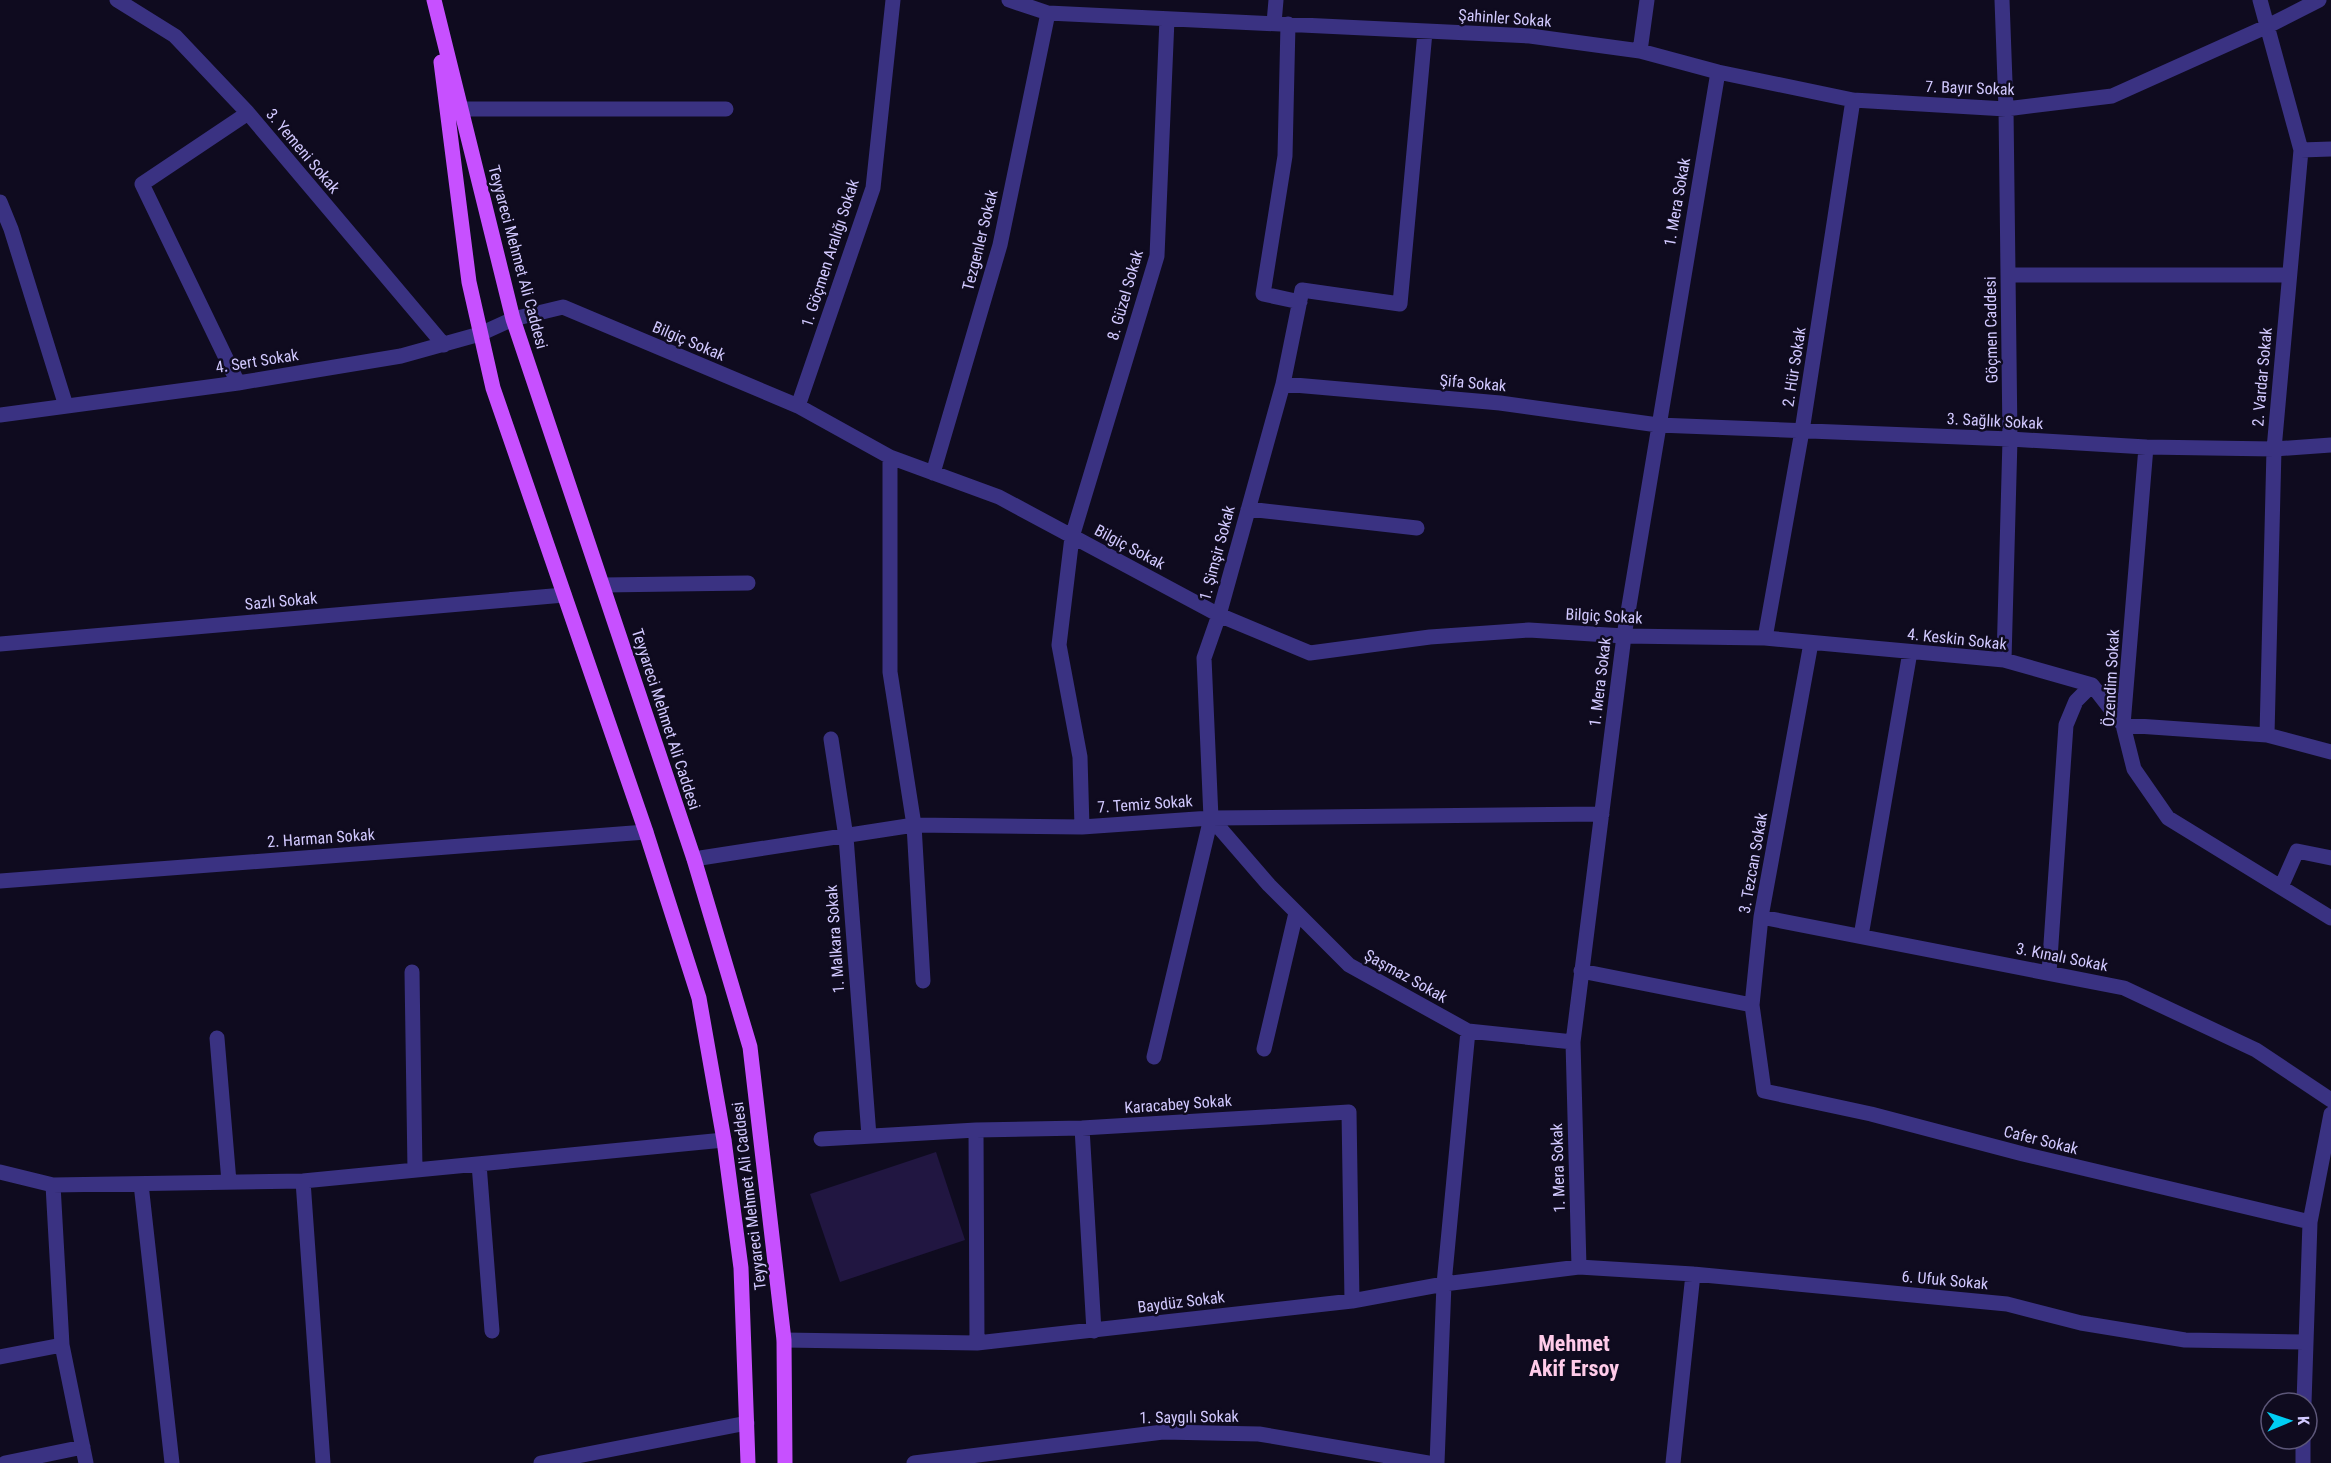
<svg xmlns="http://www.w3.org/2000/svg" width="2331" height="1463" viewBox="0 0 2331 1463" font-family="'Roboto Condensed',sans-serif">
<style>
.building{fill:#211641}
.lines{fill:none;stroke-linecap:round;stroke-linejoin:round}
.minor{stroke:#3a3282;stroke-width:15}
.primary{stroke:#c750ff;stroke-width:15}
.labels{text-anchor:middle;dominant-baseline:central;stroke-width:5;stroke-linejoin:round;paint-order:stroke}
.street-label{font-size:16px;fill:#d2c9ff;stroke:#0f0b1f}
.district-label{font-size:22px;font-weight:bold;fill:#ffcbe9;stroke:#0f0b1f}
</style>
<rect width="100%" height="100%" fill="#0f0b1f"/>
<!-- building -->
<path class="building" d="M 936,1152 L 965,1240 L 840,1282 L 810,1194 Z"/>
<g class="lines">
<!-- minor -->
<path class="minor" d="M 117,0 L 175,36 L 248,113 L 444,345
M 1009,0 L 1048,13 L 1530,36 L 1640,51 L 1718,72 L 1853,100 L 2006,109 L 2112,96 L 2268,26 L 2319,0
M 2002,0 L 2006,109 L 2010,439 L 2004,660
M 2260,0 L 2301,150 L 2274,449 L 2267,735
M 1274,23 L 1276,0
M 1288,24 L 1285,156 L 1263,294 L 1300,302
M 1640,51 L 1647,0
M 461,109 L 726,109
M 2301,150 L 2331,149
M 0,202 L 11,229 L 66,406
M 2008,275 L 2289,275
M 238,383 L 142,184 L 248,113
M 1283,384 L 1500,403 L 1658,425 L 2010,439 L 2146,447 L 2274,449 L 2331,445
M 798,406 L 873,188 L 893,0
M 0,415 L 238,383 L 401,356 L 480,334 L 513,319 L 563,307 L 798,406 L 890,457 L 999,497 L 1219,615 L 1310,653 L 1430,637 L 1529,630 L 1624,636 L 1765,638 L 2004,660 L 2092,685 L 2123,725 L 2267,735 L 2331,752
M 2146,447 L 2123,725 L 2134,769 L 2168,818 L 2331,918
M 890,457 L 890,672 L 914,825 L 923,981
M 933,473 L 1000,245 L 1048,13
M 1248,509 L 1417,528
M 603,585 L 748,583
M 1765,638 L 1802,431 L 1853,100
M 1811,643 L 1761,917 L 1752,1005 L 1764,1091 L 1871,1114 L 2023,1154 L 2310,1222
M 0,644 L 564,595
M 831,739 L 846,837 L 869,1136
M 1211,818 L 1269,885 L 1349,965 L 1468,1031 L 1573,1042
M 1082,827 L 1080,757 L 1059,645 L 1072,537 L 1157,256 L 1167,19
M 694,859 L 914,825 L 1082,827 L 1211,818 L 1602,814
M 0,881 L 646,832
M 2281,887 L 2297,851 L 2331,858
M 1761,917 L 2124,988 L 2256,1050 L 2331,1100
M 1861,936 L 1910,652
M 1581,971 L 1752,1005
M 412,972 L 415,1170
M 2049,973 L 2066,725 L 2076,701 L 2092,685
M 217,1038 L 229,1182
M 1264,1049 L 1296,913
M 1154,1057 L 1211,818 L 1204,658 L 1219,615 L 1283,384 L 1302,290 L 1400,304 L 1425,32
M 1082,1128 L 1094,1331
M 976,1130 L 977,1343
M 821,1139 L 976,1130 L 1082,1128 L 1349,1112 L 1352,1301
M 479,1164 L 492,1331
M 0,1172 L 53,1185 L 303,1181 L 724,1140
M 303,1181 L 323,1463
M 141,1184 L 172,1463
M 53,1185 L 62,1345 L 86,1463
M 1579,1267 L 1573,1042 L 1624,636 L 1718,72
M 784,1340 L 977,1343 L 1352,1301 L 1444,1284 L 1579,1267 L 1693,1274 L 2007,1304 L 2081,1323 L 2185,1340 L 2305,1342
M 0,1357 L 62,1345
M 2304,1403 L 2310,1222 L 2331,1114
M 5,1463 L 83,1447
M 541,1463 L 747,1423
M 914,1463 L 1163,1432 L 1259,1434 L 1428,1463
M 1437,1463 L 1444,1284 L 1468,1031
M 1673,1463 L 1693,1274
M 2303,1463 L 2303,1439"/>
<!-- primary -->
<path class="primary" d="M 434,0 L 513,319 L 694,859 L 750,1047 L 784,1340 L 785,1463
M 441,62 L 469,282 L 493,388 L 646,832 L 699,998 L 724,1140 L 741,1268 L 748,1463"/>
</g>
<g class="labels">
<!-- street labels -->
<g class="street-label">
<text transform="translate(1505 18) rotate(4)">Şahinler Sokak</text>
<text transform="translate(1970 88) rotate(2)">7. Bayır Sokak</text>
<text transform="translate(303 151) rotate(50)">3. Yemeni Sokak</text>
<text transform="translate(1677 202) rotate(-80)">1. Mera Sokak</text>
<text transform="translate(980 240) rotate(-76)">Tezgenler Sokak</text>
<text transform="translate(830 253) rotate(-72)">1. Göçmen Aralığı Sokak</text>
<text transform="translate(518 257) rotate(75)">Teyyareci Mehmet Ali Caddesi</text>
<text transform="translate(1125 295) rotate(-74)">8. Güzel Sokak</text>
<text transform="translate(1991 330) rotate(-91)">Göçmen Caddesi</text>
<text transform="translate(689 341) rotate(23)">Bilgiç Sokak</text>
<text transform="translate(257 361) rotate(-9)">4. Sert Sokak</text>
<text transform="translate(1794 367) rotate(-81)">2. Hür Sokak</text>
<text transform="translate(2262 377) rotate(-85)">2. Vardar Sokak</text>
<text transform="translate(1473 383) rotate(5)">Şifa Sokak</text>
<text transform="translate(1995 421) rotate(3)">3. Sağlık Sokak</text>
<text transform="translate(1130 547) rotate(28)">Bilgiç Sokak</text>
<text transform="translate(1217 553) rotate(-75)">1. Şimşir Sokak</text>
<text transform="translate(281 601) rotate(-5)">Sazlı Sokak</text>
<text transform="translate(1604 616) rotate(3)">Bilgiç Sokak</text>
<text transform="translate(1957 639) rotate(6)">4. Keskin Sokak</text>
<text transform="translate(2111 678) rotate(-87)">Özendim Sokak</text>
<text transform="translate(1600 682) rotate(-83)">1. Mera Sokak</text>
<text transform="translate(666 719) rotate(72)">Teyyareci Mehmet Ali Caddesi</text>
<text transform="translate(1145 804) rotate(-4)">7. Temiz Sokak</text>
<text transform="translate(321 838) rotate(-4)">2. Harman Sokak</text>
<text transform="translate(1753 863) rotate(-80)">3. Tezcan Sokak</text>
<text transform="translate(835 939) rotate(-94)">1. Malkara Sokak</text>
<text transform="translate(2062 957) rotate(11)">3. Kınalı Sokak</text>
<text transform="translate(1406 976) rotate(29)">Şaşmaz Sokak</text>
<text transform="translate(1178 1104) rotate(-4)">Karacabey Sokak</text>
<text transform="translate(2041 1140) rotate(14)">Cafer Sokak</text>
<text transform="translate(1558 1168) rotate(-92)">1. Mera Sokak</text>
<text transform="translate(749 1196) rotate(-97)">Teyyareci Mehmet Ali Caddesi</text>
<text transform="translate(1945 1280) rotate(5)">6. Ufuk Sokak</text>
<text transform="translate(1181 1302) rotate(-7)">Baydüz Sokak</text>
<text transform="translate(1189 1417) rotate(-1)">1. Saygılı Sokak</text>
</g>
<!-- district labels -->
<g class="district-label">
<text x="1574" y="1343">Mehmet<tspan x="1574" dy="25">Akif Ersoy</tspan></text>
</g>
</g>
<!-- north arrow -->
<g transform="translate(2289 1421) rotate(88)"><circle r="28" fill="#0f0b1f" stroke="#5d5779" stroke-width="1.5"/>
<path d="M0-4.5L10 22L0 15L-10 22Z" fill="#00cef4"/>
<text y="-9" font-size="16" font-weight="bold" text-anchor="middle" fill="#d2c9ff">K</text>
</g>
</svg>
